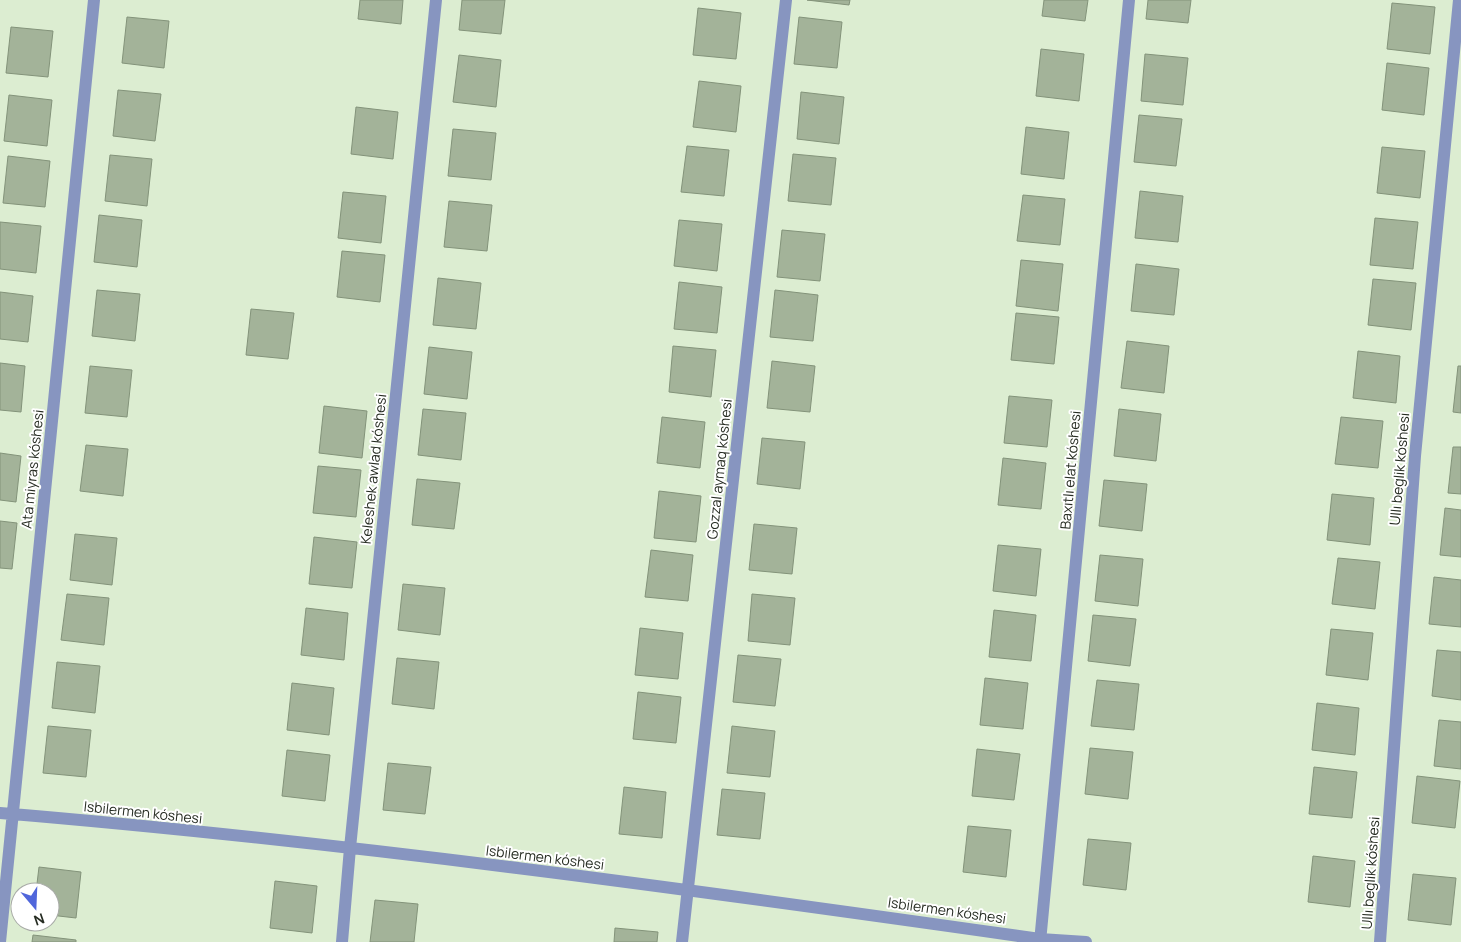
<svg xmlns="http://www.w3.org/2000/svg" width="1461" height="942" viewBox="0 0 1461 942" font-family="Manrope,sans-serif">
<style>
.building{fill:#a3b399;stroke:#83937a}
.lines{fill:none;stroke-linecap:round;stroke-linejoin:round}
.minor{stroke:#8795c0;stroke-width:12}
.labels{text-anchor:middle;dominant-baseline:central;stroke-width:4;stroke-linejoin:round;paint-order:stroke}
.street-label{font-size:14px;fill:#262c22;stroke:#fff}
</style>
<rect width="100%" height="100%" fill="#dcedd1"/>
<!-- building -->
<path class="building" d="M 360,0 L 403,0 L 401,24 L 358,19 Z
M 462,0 L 505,0 L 501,34 L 459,30 Z
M 807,0 L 850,0 L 849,5 Z
M 1044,0 L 1088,0 L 1085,21 L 1042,16 Z
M 1148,0 L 1191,0 L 1188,23 L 1146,19 Z
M 1392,3 L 1435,7 L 1430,54 L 1387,49 Z
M 698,8 L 741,13 L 736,59 L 693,55 Z
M 127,17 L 169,21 L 164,68 L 122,63 Z
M 799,17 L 842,22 L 837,68 L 794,64 Z
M 11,27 L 53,31 L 48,77 L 6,73 Z
M 1041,49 L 1084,54 L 1079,101 L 1036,96 Z
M 1145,54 L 1188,58 L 1183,105 L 1141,101 Z
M 459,55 L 501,60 L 496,107 L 453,102 Z
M 1387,63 L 1429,68 L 1424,115 L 1382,110 Z
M 699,81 L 741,86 L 736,132 L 693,127 Z
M 118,90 L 161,94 L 155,141 L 113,136 Z
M 801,92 L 844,97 L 839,144 L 797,139 Z
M 9,95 L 52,100 L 47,146 L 4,141 Z
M 356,107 L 398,112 L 393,159 L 351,154 Z
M 1139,115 L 1182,119 L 1176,166 L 1134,162 Z
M 1026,127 L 1069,132 L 1064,179 L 1021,174 Z
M 453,129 L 496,133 L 491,180 L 448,176 Z
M 687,146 L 729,150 L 724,196 L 681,192 Z
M 1382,147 L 1425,151 L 1420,198 L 1377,193 Z
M 793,154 L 836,158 L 831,205 L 788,201 Z
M 110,155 L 152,159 L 147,206 L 105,201 Z
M 8,156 L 50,161 L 45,207 L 3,203 Z
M 1140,191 L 1183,196 L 1178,242 L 1135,238 Z
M 343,192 L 386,196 L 381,243 L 338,238 Z
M 1023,195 L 1065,199 L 1060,245 L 1017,241 Z
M 449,201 L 492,205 L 487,251 L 444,247 Z
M 99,215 L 142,220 L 137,267 L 94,262 Z
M 1375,218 L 1418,222 L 1413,269 L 1370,265 Z
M 679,220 L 722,224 L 717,271 L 674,266 Z
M 0,222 L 41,226 L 36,273 L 0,269 Z
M 782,230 L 825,234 L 820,281 L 777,277 Z
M 342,251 L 385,255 L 380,302 L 337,297 Z
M 1021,260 L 1063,264 L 1058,311 L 1016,306 Z
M 1136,264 L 1179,269 L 1174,315 L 1131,311 Z
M 438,278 L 481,283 L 476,329 L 433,325 Z
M 1373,279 L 1416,283 L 1411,330 L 1368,325 Z
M 679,282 L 722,287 L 717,333 L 674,329 Z
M 97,290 L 140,294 L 135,341 L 92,336 Z
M 775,290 L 818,295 L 813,341 L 770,337 Z
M 0,292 L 33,296 L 28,342 L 0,339 Z
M 251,309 L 294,313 L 288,359 L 246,355 Z
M 1016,313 L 1059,317 L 1054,364 L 1011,360 Z
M 1127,341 L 1169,346 L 1164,393 L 1121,388 Z
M 673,346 L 716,350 L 711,397 L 669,392 Z
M 429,347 L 472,352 L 467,399 L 424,394 Z
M 1358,351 L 1400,356 L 1396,403 L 1353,398 Z
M 772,361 L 815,366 L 810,412 L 767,408 Z
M 0,363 L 25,366 L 21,412 L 0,410 Z
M 90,366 L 132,370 L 127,417 L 85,413 Z
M 1458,366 L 1461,366 L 1461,413 L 1453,412 Z
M 1009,396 L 1052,400 L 1047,447 L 1004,443 Z
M 324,406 L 367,411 L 362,458 L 319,453 Z
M 423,409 L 466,413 L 461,460 L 418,455 Z
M 1119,409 L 1161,414 L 1156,461 L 1114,456 Z
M 662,417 L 705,422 L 700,468 L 657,463 Z
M 1341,417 L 1383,421 L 1378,468 L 1335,464 Z
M 762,438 L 805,442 L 800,489 L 757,484 Z
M 86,445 L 128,449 L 123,496 L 80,491 Z
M 1453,447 L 1461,447 L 1461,494 L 1448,493 Z
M 0,453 L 21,456 L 16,502 L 0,500 Z
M 1003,458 L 1046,463 L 1041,509 L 998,505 Z
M 318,466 L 361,470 L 356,517 L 313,513 Z
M 417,479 L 460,483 L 454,529 L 412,525 Z
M 1104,480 L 1147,484 L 1142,531 L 1099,526 Z
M 659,491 L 701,496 L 696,542 L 654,538 Z
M 1332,494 L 1374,498 L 1370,545 L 1327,540 Z
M 1445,508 L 1461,510 L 1461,557 L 1440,555 Z
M 0,521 L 17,523 L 12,569 L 0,568 Z
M 754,524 L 797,528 L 792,574 L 749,570 Z
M 75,534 L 117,538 L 112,585 L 70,580 Z
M 314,537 L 357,542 L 352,588 L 309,584 Z
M 998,545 L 1041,549 L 1036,596 L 993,591 Z
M 651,550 L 693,555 L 688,601 L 645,597 Z
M 1100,555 L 1143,559 L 1138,606 L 1095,601 Z
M 1338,558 L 1380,562 L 1375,609 L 1332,604 Z
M 1434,577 L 1461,580 L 1461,627 L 1429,624 Z
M 403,584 L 445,588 L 440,635 L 398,630 Z
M 67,594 L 109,598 L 104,645 L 61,640 Z
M 752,594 L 795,598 L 790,645 L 748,641 Z
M 306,608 L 348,613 L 344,660 L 301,655 Z
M 994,610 L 1036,615 L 1031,661 L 989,657 Z
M 1093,615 L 1136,619 L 1130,666 L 1088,661 Z
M 640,628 L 683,633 L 678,679 L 635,675 Z
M 1331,629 L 1373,633 L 1368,680 L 1326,675 Z
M 1437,650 L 1461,652 L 1461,700 L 1432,696 Z
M 738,655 L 781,659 L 775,706 L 733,702 Z
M 397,658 L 439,662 L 434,709 L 392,704 Z
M 57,662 L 100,666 L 95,713 L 52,708 Z
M 985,678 L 1028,683 L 1023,729 L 980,725 Z
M 1097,680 L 1139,684 L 1134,730 L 1091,726 Z
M 292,683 L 334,688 L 329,735 L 287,730 Z
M 638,692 L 681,697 L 676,743 L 633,739 Z
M 1317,703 L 1359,708 L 1355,755 L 1312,750 Z
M 1439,720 L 1461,722 L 1461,769 L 1434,766 Z
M 48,726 L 91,730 L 86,777 L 43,773 Z
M 732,726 L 775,731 L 770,777 L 727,773 Z
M 1090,748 L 1133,752 L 1128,799 L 1085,794 Z
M 977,749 L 1020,754 L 1014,800 L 972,796 Z
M 287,750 L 330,755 L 325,801 L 282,796 Z
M 388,763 L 431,767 L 425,814 L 383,810 Z
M 1314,767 L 1357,772 L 1352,818 L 1309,814 Z
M 1417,776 L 1460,781 L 1455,828 L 1412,823 Z
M 624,787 L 666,792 L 662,838 L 619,834 Z
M 722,789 L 765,793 L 760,839 L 717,835 Z
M 968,826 L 1011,830 L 1006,877 L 963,872 Z
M 1088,839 L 1131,843 L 1126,890 L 1083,885 Z
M 1313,856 L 1355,861 L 1350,907 L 1308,902 Z
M 39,867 L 81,872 L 76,918 L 50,915 L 50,892 L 36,892 Z
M 1413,874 L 1456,878 L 1451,925 L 1408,920 Z
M 275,881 L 317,886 L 312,933 L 270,928 Z
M 375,900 L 418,904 L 414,942 L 370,942 Z
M 615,928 L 658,932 L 657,942 L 614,942 Z
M 33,935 L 76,940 L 76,942 L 32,942 Z"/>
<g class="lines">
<!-- minor -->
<path class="minor" d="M 0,813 C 348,842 695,890 1040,939 L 1086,942
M 0,942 L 94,0
M 342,942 L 350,848 L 436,0
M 682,942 L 786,0
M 1040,942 L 1129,0
M 1380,942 L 1415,456 L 1459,0"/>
</g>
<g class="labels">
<!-- street labels -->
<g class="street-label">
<text transform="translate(32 469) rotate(-84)">Ata miyras kóshesi</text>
<text transform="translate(373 469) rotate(-84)">Keleshek awlad kóshesi</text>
<text transform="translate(719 469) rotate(-84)">Gozzal aymaq kóshesi</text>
<text transform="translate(1399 469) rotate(-85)">Ullı beglik kóshesi</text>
<text transform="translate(1070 470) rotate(-85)">Baxıtlı elat kóshesi</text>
<text transform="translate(143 812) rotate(6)">Isbilermen kóshesi</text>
<text transform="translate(545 857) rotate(7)">Isbilermen kóshesi</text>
<text transform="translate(1370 873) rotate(-86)">Ullı beglik kóshesi</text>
<text transform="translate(947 910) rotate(8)">Isbilermen kóshesi</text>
</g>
</g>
<!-- north arrow -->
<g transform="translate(35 907) rotate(161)"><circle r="24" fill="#ffffff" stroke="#a8aba7"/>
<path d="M0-4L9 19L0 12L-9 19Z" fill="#5066db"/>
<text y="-8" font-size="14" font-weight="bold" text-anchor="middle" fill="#262c22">N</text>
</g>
</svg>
